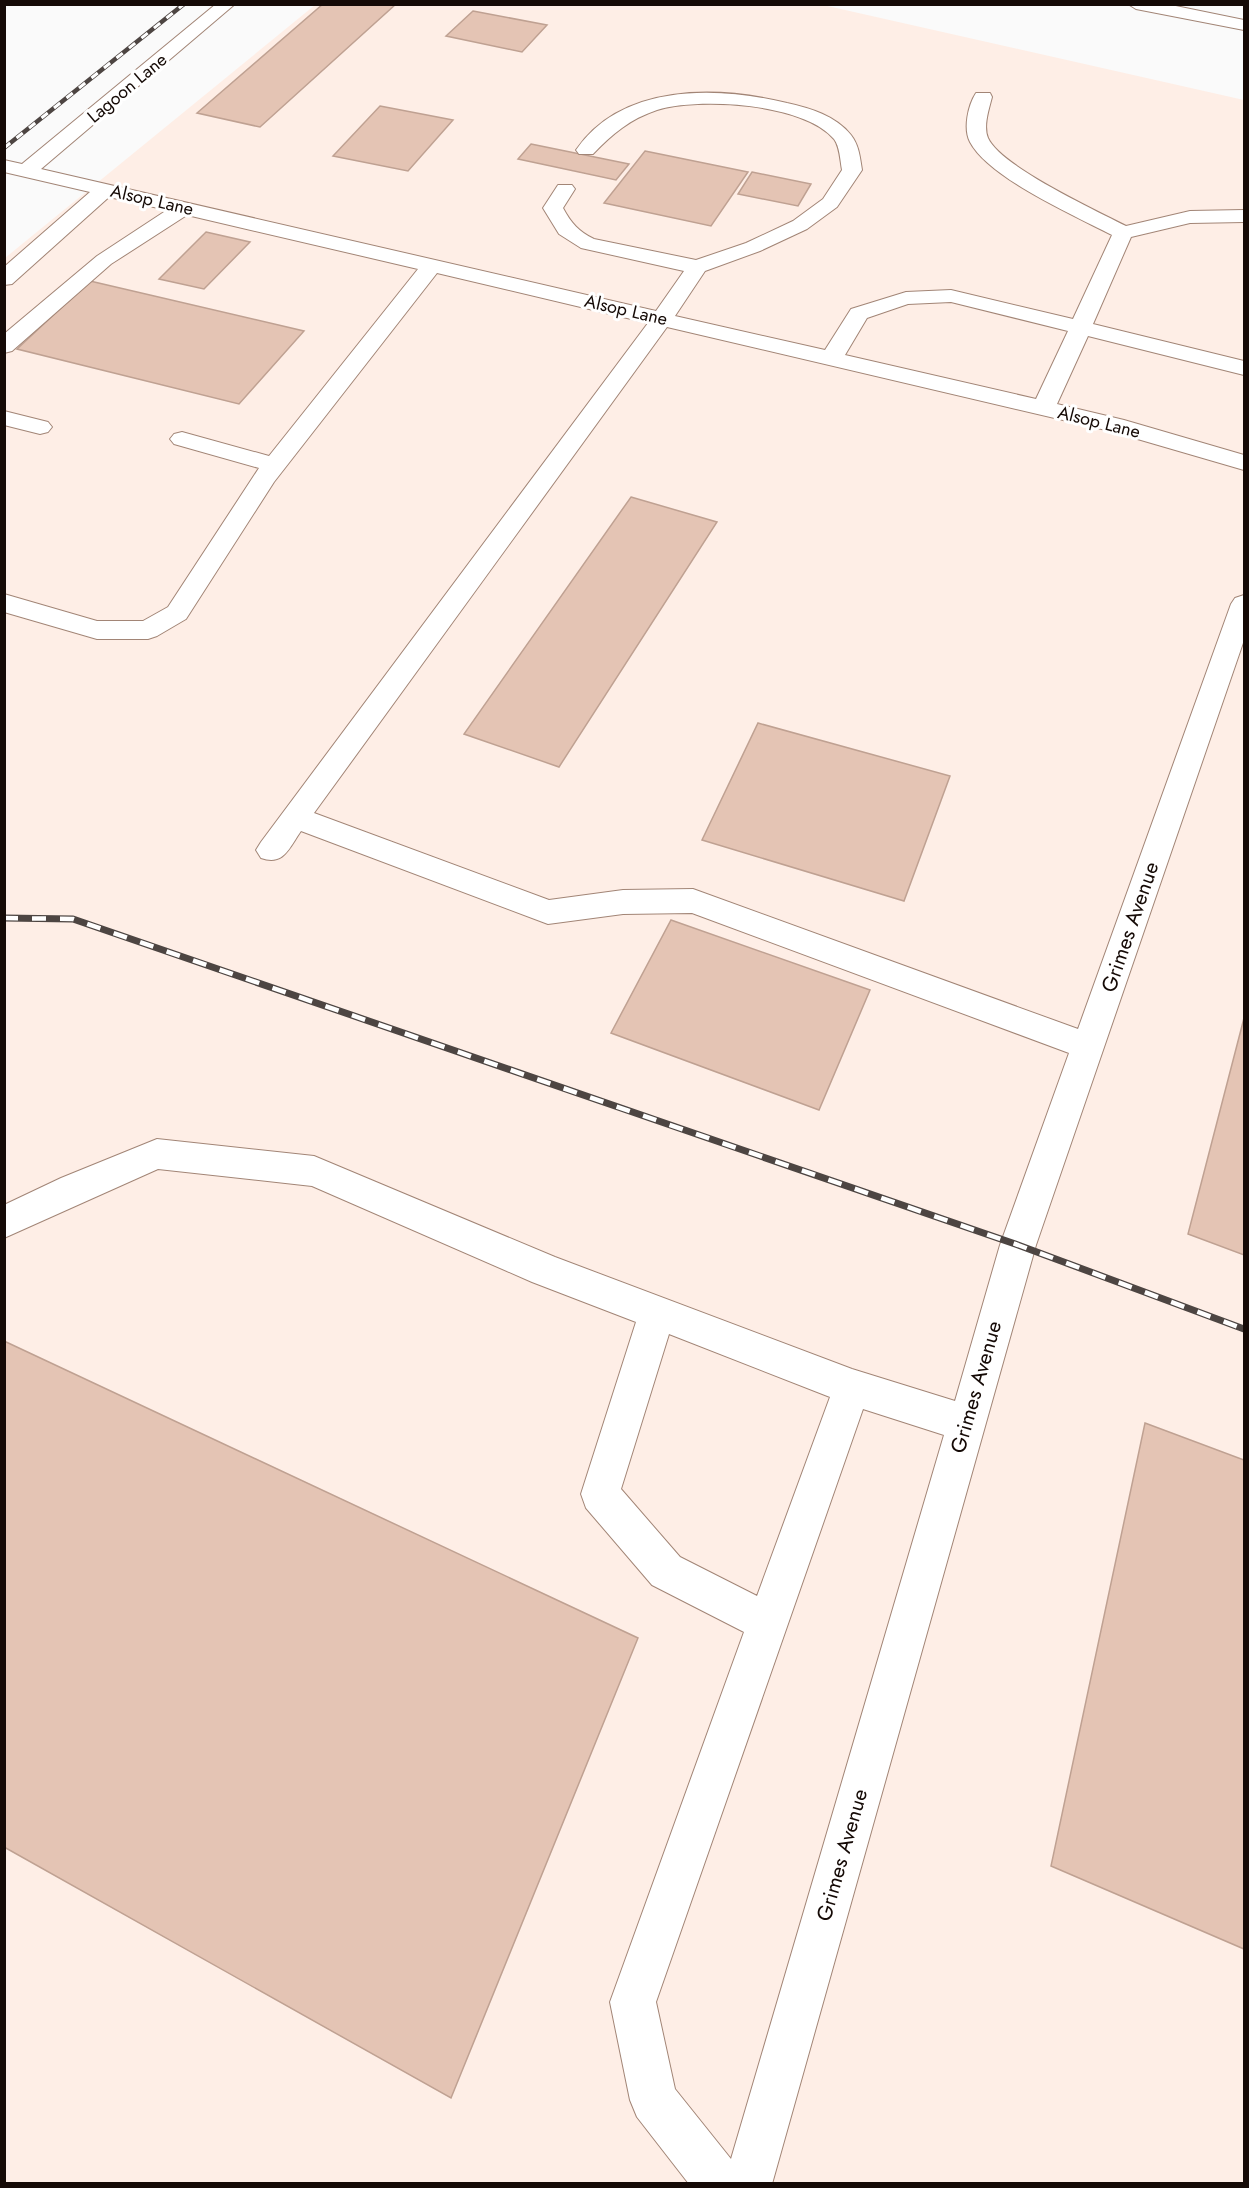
<svg xmlns="http://www.w3.org/2000/svg" width="1249" height="2188" viewBox="0 0 1249 2188" font-family="Jost,sans-serif">
<style>
.built{fill:#feeee6}
.building{fill:#e4c4b4;stroke:#bfa192;stroke-width:1.5}
.lines{fill:none;stroke-linecap:round;stroke-linejoin:round}
.minor-casing{stroke:#a28576;stroke-width:2}
.major-casing{stroke:#a28576;stroke-width:2}
.minor{fill:#fff;fill-rule:evenodd}
.major{fill:#fff;fill-rule:evenodd}
.rail-far1-casing{stroke:#4d4542;stroke-width:4.5}
.rail-casing{stroke:#4d4542;stroke-width:7}
.rail-far1{stroke:#fff;stroke-width:3;stroke-dasharray:8;stroke-linecap:butt}
.rail{stroke:#fff;stroke-width:4.5;stroke-dasharray:14;stroke-linecap:butt}
.labels{text-anchor:middle;dominant-baseline:central;stroke-width:6;stroke-linejoin:round;paint-order:stroke}
.far-street-label{font-size:18px;fill:#150a06;stroke:#fff}
.street-label{font-size:21px;fill:#150a06;stroke:#fff}
</style>
<rect width="100%" height="100%" fill="#fafafa"/>
<!-- built -->
<path class="built" d="M 315,5 L 823,5 L 1244,100 L 1244,2183 L 5,2184 L 5,258 Z"/>
<!-- building -->
<path class="building" d="M 323,4 L 396,4 L 260,127 L 197,113 Z
M 473,11 L 547,25 L 522,52 L 446,36 Z
M 380,106 L 453,120 L 408,171 L 333,156 Z
M 531,144 L 629,164 L 616,180 L 518,159 Z
M 645,151 L 748,172 L 711,226 L 604,203 Z
M 752,172 L 811,184 L 798,206 L 738,194 Z
M 206,232 L 250,242 L 204,289 L 159,279 Z
M 90,281 L 304,331 L 239,404 L 17,349 Z
M 631,497 L 717,522 L 559,767 L 464,734 Z
M 758,723 L 950,776 L 904,901 L 702,840 Z
M 671,920 L 870,990 L 819,1110 L 611,1033 Z
M 1244,1018 L 1244,1255 L 1188,1234 Z
M 4,1341 L 638,1638 L 451,2098 L 4,1847 Z
M 1145,1423 L 1244,1460 L 1244,1949 L 1051,1866 Z"/>
<g class="lines">
<defs>
<path id="minor" d="M 216,4 L 235,4 L 41,169 L 656,311 L 684,271 L 581,248 L 559,234 L 543,208 L 558,185 L 572,185 L 575,189 L 563,208 C 571,223 579,232 594,239 L 696,260 L 746,243 L 793,221 L 823,199 L 842,170 C 840,160 840,147 834,139 C 804,103 698,97 657,110 C 630,119 612,134 593,154 L 579,154 L 576,150 C 622,83 717,86 787,103 C 810,108 836,116 851,135 C 859,145 860,158 862,170 L 837,207 L 807,229 L 760,251 L 705,271 L 675,316 L 825,350 L 851,309 L 906,292 L 951,290 L 1073,319 L 1112,235 C 1075,216 989,178 970,142 C 963,129 968,105 976,93 L 990,93 L 992,97 C 989,109 983,126 988,138 C 1000,166 1097,211 1126,226 L 1190,211 L 1244,210 L 1244,222 L 1190,223 L 1131,237 L 1093,324 L 1244,361 L 1244,375 L 1088,336 L 1057,404 L 1124,420 L 1244,455 L 1244,470 L 1110,431 L 667,327 L 314,813 L 549,900 L 623,890 L 693,889 L 1078,1029 L 1231,604 L 1235,598 L 1244,595 L 1244,640 L 1036,1245 L 772,2184 L 689,2184 L 637,2117 L 630,2100 L 610,2002 L 744,1632 L 652,1585 L 586,1508 L 581,1494 L 636,1322 L 532,1282 L 312,1186 L 158,1169 L 4,1238 L 4,1205 L 61,1178 L 157,1139 L 314,1156 L 555,1257 L 852,1369 L 955,1401 L 1000,1245 L 1069,1053 L 692,913 L 623,914 L 548,924 L 301,831 C 289,848 284,866 261,858 L 256,850 L 261,842 L 648,323 L 437,273 L 274,482 L 186,619 L 157,636 L 148,639 L 97,639 L 4,612 L 4,594 L 97,621 L 143,621 L 168,607 L 259,468 L 174,444 L 170,439 L 174,434 L 182,432 L 269,456 L 418,269 L 187,215 L 111,264 L 12,351 L 4,353 L 4,334 L 97,256 L 167,210 L 109,197 L 12,284 L 4,285 L 4,267 L 90,192 L 4,172 L 4,160 L 22,164 ZM 951,302 L 1068,331 L 1036,399 L 845,355 L 867,318 L 908,304 ZM 669,1334 L 830,1397 L 757,1596 L 680,1557 L 621,1489 ZM 863,1409 L 944,1435 L 731,2159 L 675,2089 L 656,2002 Z
M 4,411 L 48,422 L 52,427 L 48,432 L 40,434 L 4,425 Z"/>
<path id="major" d="M 1128,4 L 1166,4 L 1244,20 L 1244,30 L 1136,9 Z"/>
</defs>
<!-- minor casing -->
<use href="#minor" class="minor-casing"/>
<!-- major casing -->
<use href="#major" class="major-casing"/>
<!-- minor -->
<use href="#minor" class="minor"/>
<!-- major -->
<use href="#major" class="major"/>
<defs>
<path id="rail-far1" d="M 4,148 L 184,4"/>
<path id="rail" d="M 4,918 L 73,919 L 1018,1245 L 1244,1329"/>
</defs>
<!-- rail-far1 casing -->
<use href="#rail-far1" class="rail-far1-casing"/>
<!-- rail casing -->
<use href="#rail" class="rail-casing"/>
<!-- rail-far1 -->
<use href="#rail-far1" class="rail-far1"/>
<!-- rail -->
<use href="#rail" class="rail"/>
</g>
<g class="labels">
<!-- far-street labels -->
<g class="far-street-label">
<text transform="translate(127 88) rotate(-40)">Lagoon Lane</text>
<text transform="translate(152 200) rotate(13)">Alsop Lane</text>
<text transform="translate(626 310) rotate(13)">Alsop Lane</text>
<text transform="translate(1099 422) rotate(14)">Alsop Lane</text>
</g>
<!-- street labels -->
<g class="street-label">
<text transform="translate(1130 927) rotate(-71)">Grimes Avenue</text>
<text transform="translate(976 1387) rotate(-74)">Grimes Avenue</text>
<text transform="translate(842 1855) rotate(-74)">Grimes Avenue</text>
</g>
</g>
<!-- border -->
<rect width="1249" height="2188" fill="none" stroke="#150a06" stroke-width="12"/>
</svg>
